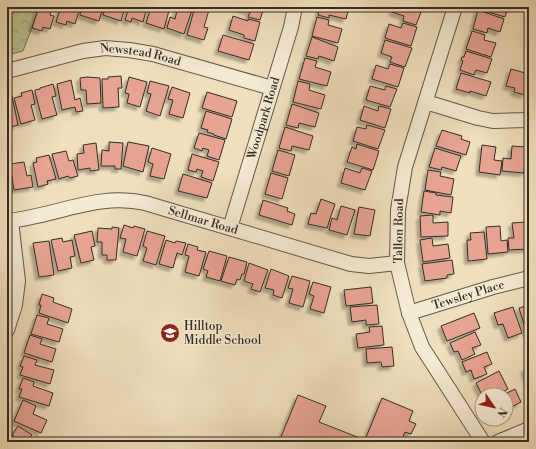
<svg xmlns="http://www.w3.org/2000/svg" width="536" height="449" viewBox="0 0 536 449" font-family="'Libre Bodoni',serif">
<style>
.park{fill:url(#park-crowns);stroke:#76775a}
.building{fill:#e7a493;stroke:#342c22;filter:url(#shadow)}
.lines{fill:none;stroke-linecap:round;stroke-linejoin:round}
.minor-casing{stroke:#635948;stroke-width:16}
.minor{stroke:#f5ead3;stroke-width:14}
.labels{text-anchor:middle;dominant-baseline:central;stroke-width:3;stroke-linejoin:round;paint-order:stroke}
.street-label{font-size:12px;fill:#342c22;stroke:#f5ead3}
.poi-label{font-size:12px;fill:#342c22;stroke:#f5ead3;text-anchor:start}
</style>
<defs>
<pattern id="park-crowns" width="20" height="18" patternUnits="userSpaceOnUse"><rect width="20" height="18" fill="#b9c291"/><path d="M2 6a3 3 0 1 1 6 0M12 15a3 3 0 1 1 6 0" fill="none" stroke="#979e76"/></pattern>
<filter id="shadow"><feDropShadow dx="-3.5" dy="3.5" stdDeviation="1" flood-color="#0004"/></filter>
</defs>
<rect width="100%" height="100%" fill="#efdfbc"/>
<filter id="stains"><feTurbulence type="fractalNoise" baseFrequency=".005" numOctaves="4"/><feColorMatrix values="0 0 0 0 .2 0 0 0 0 .09 0 0 0 0 .02 0 0 0 .5 -.17"/></filter>
<radialGradient id="worn" r=".72"><stop offset=".6" stop-color="#630" stop-opacity="0"/><stop offset="1" stop-color="#630" stop-opacity=".3"/></radialGradient>
<!-- park -->
<path class="park" d="M 7,7 L 40,7 L 23,51 L 7,55 Z"/>
<!-- building -->
<path class="building" d="M 39,7 L 52,7 L 50,15 L 54,16 L 50,29 L 43,27 L 42,31 L 32,28 Z
M 61,7 L 75,7 L 74,9 L 79,11 L 75,24 L 67,21 L 66,25 L 56,22 Z
M 82,7 L 103,7 L 99,21 L 80,15 Z
M 105,7 L 125,7 L 121,21 L 103,15 Z
M 129,7 L 147,7 L 143,22 L 132,18 L 131,22 L 125,20 Z
M 151,7 L 170,7 L 164,29 L 146,23 Z
M 178,7 L 193,7 L 184,34 L 167,28 L 170,17 L 175,19 Z
M 195,7 L 209,10 L 204,27 L 208,28 L 204,40 L 187,35 Z
M 237,7 L 264,7 L 260,20 L 248,17 L 250,12 Z
M 320,7 L 349,7 L 346,19 L 329,15 L 329,18 L 318,15 Z
M 394,7 L 423,7 L 416,25 L 403,21 L 404,16 L 392,12 Z
M 480,7 L 508,7 L 505,17 L 479,9 Z
M 478,10 L 504,19 L 500,32 L 488,28 L 487,33 L 473,29 Z
M 233,16 L 248,21 L 248,19 L 260,22 L 255,41 L 244,38 L 244,35 L 229,30 Z
M 317,17 L 329,20 L 328,25 L 342,29 L 338,43 L 312,36 Z
M 403,23 L 417,27 L 411,46 L 385,38 L 389,24 L 401,28 Z
M 472,31 L 485,35 L 484,40 L 496,43 L 491,57 L 466,49 Z
M 223,35 L 254,44 L 249,60 L 218,51 Z
M 312,37 L 338,47 L 334,61 L 319,56 L 318,59 L 306,56 Z
M 385,40 L 412,48 L 405,67 L 390,62 L 392,57 L 381,53 Z
M 466,51 L 492,59 L 487,73 L 476,70 L 474,75 L 460,70 L 463,61 L 461,60 L 462,57 L 464,57 Z
M 305,58 L 317,61 L 315,67 L 331,72 L 327,86 L 299,79 Z
M 390,64 L 404,68 L 398,87 L 372,79 L 376,65 L 388,69 Z
M 511,69 L 529,74 L 529,80 L 525,95 L 514,92 L 515,88 L 506,86 Z
M 461,73 L 491,82 L 486,96 L 470,91 L 470,93 L 456,89 Z
M 121,76 L 122,88 L 118,88 L 119,107 L 103,108 L 102,79 L 108,79 L 108,77 Z
M 87,77 L 100,78 L 101,103 L 87,104 L 86,90 L 81,90 L 80,78 Z
M 129,77 L 147,82 L 140,107 L 127,103 L 129,94 L 125,93 Z
M 71,80 L 75,100 L 80,98 L 83,111 L 76,112 L 75,107 L 62,110 L 57,84 Z
M 150,81 L 169,86 L 160,116 L 146,111 L 151,94 L 147,93 Z
M 298,81 L 310,84 L 309,90 L 325,95 L 321,109 L 293,102 Z
M 53,84 L 56,96 L 52,97 L 57,115 L 42,119 L 35,92 L 35,90 L 40,89 L 40,88 Z
M 370,86 L 385,90 L 386,86 L 397,89 L 390,107 L 366,100 Z
M 172,87 L 190,93 L 183,118 L 169,114 L 173,100 L 168,99 Z
M 32,90 L 35,104 L 31,105 L 35,120 L 21,124 L 14,98 L 22,96 L 21,93 Z
M 207,92 L 237,101 L 232,117 L 202,108 Z
M 12,96 L 18,125 L 7,128 L 7,97 Z
M 292,104 L 319,113 L 315,127 L 299,123 L 298,128 L 286,125 Z
M 364,106 L 378,111 L 379,106 L 391,109 L 385,128 L 360,120 Z
M 206,111 L 232,119 L 226,139 L 214,135 L 214,134 L 207,132 L 208,130 L 201,128 Z
M 367,125 L 385,130 L 378,149 L 353,141 L 357,127 L 366,129 Z
M 285,127 L 313,136 L 309,150 L 292,146 L 291,151 L 279,148 Z
M 442,130 L 462,136 L 461,139 L 470,142 L 466,155 L 436,146 Z
M 199,133 L 225,140 L 219,160 L 207,156 L 209,150 L 203,148 L 202,151 L 194,148 Z
M 109,142 L 123,143 L 121,169 L 115,169 L 115,166 L 101,166 L 102,150 L 109,151 Z
M 128,142 L 149,146 L 143,172 L 123,166 Z
M 96,143 L 99,170 L 90,171 L 90,168 L 78,170 L 77,154 L 84,153 L 83,145 Z
M 357,144 L 379,151 L 373,170 L 347,162 L 352,147 L 356,149 Z
M 482,145 L 496,147 L 494,160 L 502,161 L 500,175 L 479,172 Z
M 528,145 L 529,145 L 529,171 L 526,171 Z
M 512,146 L 526,147 L 524,173 L 502,171 L 503,158 L 511,159 Z
M 152,148 L 171,154 L 164,179 L 150,176 L 153,164 L 148,162 Z
M 435,148 L 461,156 L 456,171 L 442,167 L 441,170 L 429,167 Z
M 278,150 L 295,155 L 289,176 L 272,171 Z
M 66,151 L 69,161 L 73,160 L 78,176 L 70,178 L 68,176 L 59,179 L 52,154 Z
M 192,154 L 219,162 L 213,181 L 201,177 L 203,171 L 197,169 L 196,172 L 188,170 Z
M 49,155 L 56,179 L 47,181 L 48,184 L 38,187 L 33,163 L 37,162 L 36,158 Z
M 24,162 L 27,176 L 31,175 L 33,187 L 14,190 L 10,164 Z
M 7,165 L 8,165 L 12,192 L 7,193 Z
M 345,168 L 360,173 L 362,168 L 372,171 L 365,190 L 341,183 Z
M 428,170 L 441,172 L 440,176 L 454,179 L 451,195 L 425,190 Z
M 271,173 L 288,178 L 282,199 L 265,194 Z
M 183,174 L 212,183 L 207,198 L 178,191 Z
M 424,191 L 436,193 L 436,195 L 453,197 L 451,213 L 440,211 L 440,215 L 421,212 Z
M 321,199 L 335,204 L 327,228 L 308,224 L 311,213 L 316,214 Z
M 263,200 L 288,208 L 287,211 L 295,214 L 292,225 L 259,215 Z
M 341,206 L 355,210 L 347,235 L 329,230 L 332,218 L 337,220 Z
M 359,207 L 375,210 L 370,236 L 354,234 Z
M 433,215 L 433,223 L 448,222 L 448,236 L 421,237 L 420,216 Z
M 526,222 L 528,249 L 509,250 L 508,238 L 514,238 L 512,223 Z
M 124,225 L 133,228 L 134,226 L 145,229 L 137,256 L 123,252 L 126,239 L 120,238 Z
M 500,226 L 501,241 L 507,240 L 508,252 L 488,254 L 486,227 Z
M 112,227 L 119,228 L 116,260 L 107,260 L 107,255 L 102,255 L 102,242 L 97,242 L 98,228 L 112,229 Z
M 92,231 L 95,246 L 91,247 L 94,260 L 81,263 L 74,235 Z
M 147,231 L 165,236 L 156,265 L 143,261 L 147,248 L 143,246 Z
M 484,232 L 487,259 L 468,261 L 467,240 L 471,240 L 470,233 Z
M 62,238 L 63,242 L 72,240 L 75,256 L 70,257 L 72,268 L 58,271 L 51,240 Z
M 432,238 L 433,246 L 448,244 L 450,258 L 423,262 L 420,240 Z
M 166,240 L 175,243 L 176,241 L 186,243 L 182,255 L 177,253 L 173,268 L 159,264 Z
M 49,241 L 54,275 L 39,277 L 33,243 Z
M 188,244 L 198,247 L 197,250 L 206,252 L 199,276 L 185,272 L 189,256 L 185,255 Z
M 209,251 L 227,256 L 220,281 L 206,277 L 208,271 L 203,269 Z
M 229,257 L 247,262 L 244,274 L 242,274 L 240,280 L 237,279 L 235,285 L 221,281 Z
M 452,260 L 454,274 L 447,275 L 447,278 L 425,281 L 422,264 Z
M 249,263 L 268,270 L 260,292 L 251,289 L 253,284 L 244,281 Z
M 271,269 L 289,276 L 282,298 L 273,295 L 274,290 L 265,288 Z
M 292,276 L 310,281 L 303,307 L 289,303 L 293,289 L 288,288 Z
M 313,282 L 331,287 L 324,313 L 310,309 L 314,296 L 309,294 Z
M 371,287 L 373,303 L 346,306 L 344,290 Z
M 42,294 L 54,298 L 53,302 L 72,309 L 68,323 L 39,313 L 41,305 L 39,305 Z
M 377,305 L 379,324 L 366,325 L 366,320 L 352,322 L 350,307 Z
M 529,305 L 529,333 L 527,334 L 519,308 Z
M 513,307 L 522,333 L 508,338 L 503,324 L 498,325 L 494,313 Z
M 474,313 L 480,328 L 447,341 L 441,326 Z
M 37,315 L 49,318 L 47,324 L 63,329 L 59,342 L 31,334 Z
M 382,326 L 384,345 L 358,348 L 356,334 L 370,332 L 369,327 Z
M 475,332 L 481,345 L 472,348 L 475,354 L 462,360 L 458,351 L 454,352 L 450,343 Z
M 30,335 L 42,339 L 40,344 L 56,349 L 52,362 L 24,353 Z
M 392,347 L 394,366 L 382,367 L 381,362 L 367,363 L 366,349 Z
M 487,352 L 492,364 L 484,367 L 487,374 L 474,379 L 471,370 L 466,372 L 462,362 Z
M 24,356 L 37,360 L 35,365 L 54,370 L 50,384 L 20,375 L 23,367 L 20,366 Z
M 529,368 L 529,383 L 528,383 L 524,369 Z
M 499,371 L 508,389 L 497,395 L 495,395 L 492,389 L 482,395 L 476,383 Z
M 23,378 L 34,382 L 33,386 L 53,393 L 49,406 L 19,397 L 22,389 L 19,389 Z
M 515,389 L 521,402 L 506,410 L 506,395 L 503,395 Z
M 298,395 L 326,406 L 319,422 L 365,440 L 382,398 L 413,411 L 409,421 L 416,424 L 411,434 L 405,432 L 401,442 L 279,442 Z
M 23,400 L 36,406 L 33,414 L 47,420 L 41,433 L 14,421 Z
M 18,426 L 32,435 L 27,442 L 10,442 L 14,436 L 12,435 Z"/>
<g class="lines">
<defs>
<g id="minor">
<path d="M 455,7 L 405,167 L 398,210 L 397,263 L 409,313 L 422,347 L 483,442"/>
<path id="s1" d="M 7,71 L 83,51 L 105,48 L 129,50 L 153,54 L 272,88"/>
<path d="M 426,102 L 478,118 L 493,121 L 529,120"/>
<path id="s2" d="M 7,221 C 53,217 98,192 145,203 L 351,264 L 369,266 L 397,263"/>
<path id="s3" d="M 230,228 L 291,27 L 295,7"/>
<path id="s4" d="M 409,313 L 493,287 L 529,278"/>
<path d="M 7,330 L 15,305 L 18,281 L 11,221"/>
<path d="M 498,442 L 529,429"/>
</g>
</defs>
<!-- minor casing -->
<use href="#minor" class="minor-casing"/>
<!-- minor -->
<use href="#minor" class="minor"/>
</g>
<!-- icons -->
<defs>
<symbol id="school-disc" viewBox="-11 -11 22 22"><circle r="9.5" fill="#8f2418" stroke="#f5ead3"/><path d="M0-5L7-2L0 1L-7-2ZM-4 1L0 2.5L4 1V4Q0 6-4 4Z" fill="#fff"/></symbol>
</defs>
<g fill-rule="evenodd">
<use href="#school-disc" x="159" y="322" width="22" height="22"/>
</g>
<g class="labels">
<!-- street labels -->
<g class="street-label">
<text stroke="none"><textPath href="#s1" startOffset="137">Newstead Road</textPath></text>
<text stroke="none"><textPath href="#s3" startOffset="115">Woodpark Road</textPath></text>
<text stroke="none"><textPath href="#s2" startOffset="201">Sellmar Road</textPath></text>
<text transform="translate(399 231) rotate(-89)">Tallon Road</text>
<text stroke="none"><textPath href="#s4" startOffset="62">Tewsley Place</textPath></text>
</g>
<!-- poi labels -->
<g class="poi-label">
<text x="184" y="326">Hilltop<tspan x="184" dy="14">Middle School</tspan></text>
</g>
</g>
<!-- margin -->
<rect width="536" height="449" fill="none" stroke="#efdfbc" stroke-width="24"/>
<rect x="8" y="8" width="520" height="433" fill="none" stroke="#342c22" stroke-width="2"/>
<rect x="12" y="12" width="512" height="425" fill="none" stroke="#342c22"/>
<!-- north arrow -->
<g transform="translate(494 407) rotate(124)"><circle r="19" fill="#f5ead3" stroke="#a89e8c"/>
<path d="M0-3L7 15L0 10L-7 15Z" fill="#8f2418"/>
<text y="-6" font-size="11" font-weight="bold" text-anchor="middle" fill="#342c22">N</text>
</g>
<rect width="100%" height="100%" filter="url(#stains)"/>
<rect width="100%" height="100%" fill="url(#worn)"/>
</svg>
